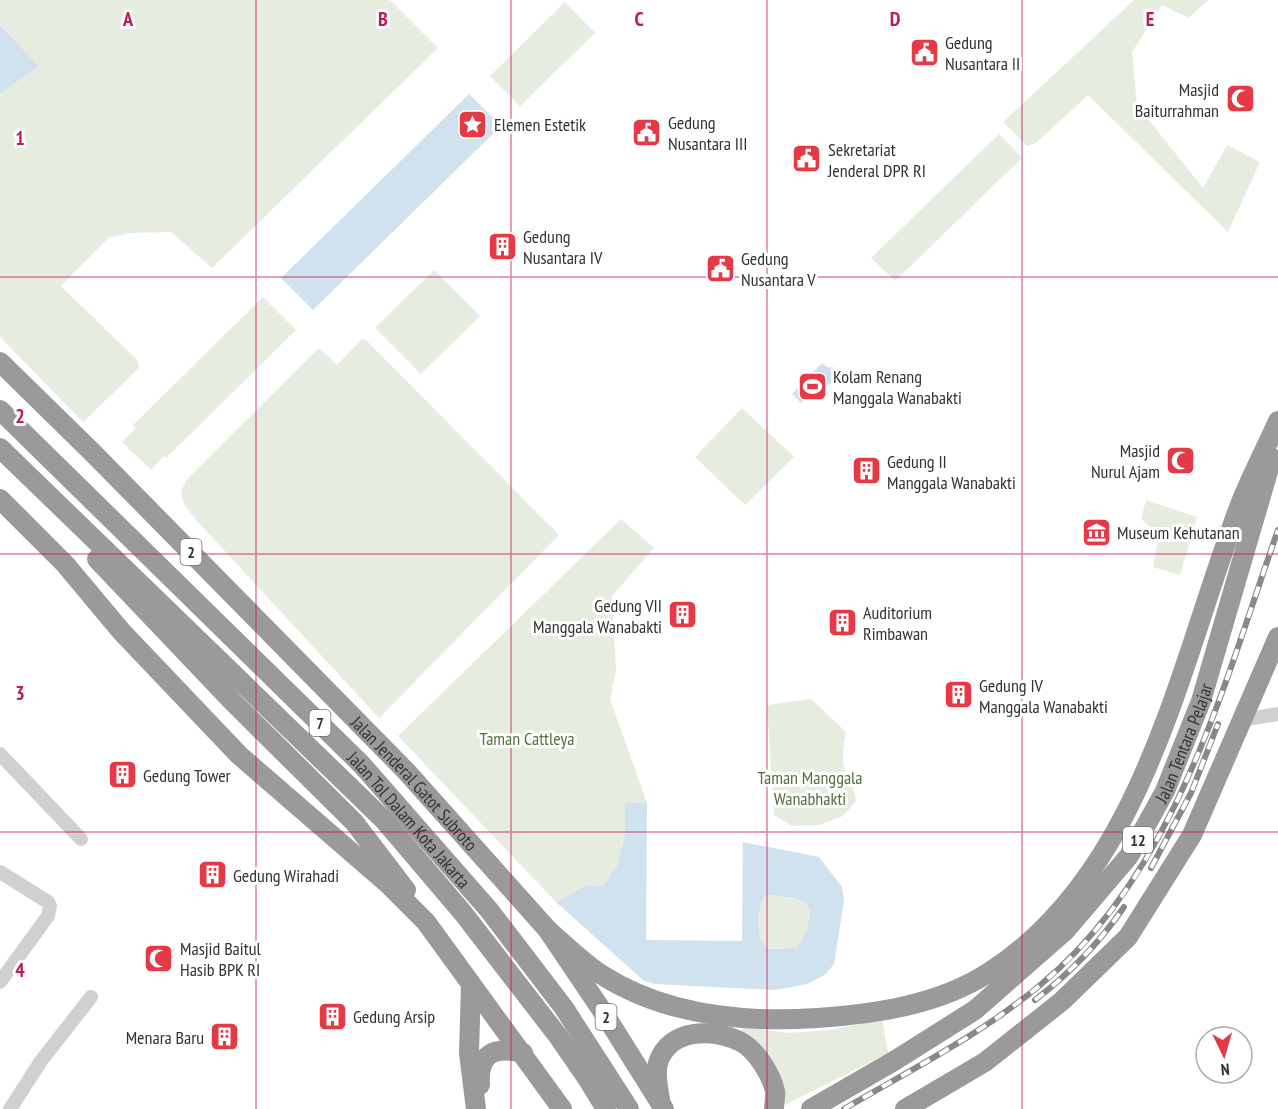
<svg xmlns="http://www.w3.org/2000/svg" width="1278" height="1109" viewBox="0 0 1278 1109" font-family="'PT Sans Narrow',sans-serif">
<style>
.green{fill:#e6ecdf}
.water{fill:#cfe2ee;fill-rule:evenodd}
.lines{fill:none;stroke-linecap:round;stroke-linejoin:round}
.minor{stroke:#d0d0d0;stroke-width:14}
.highway{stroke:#9a9a9a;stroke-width:20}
.rail-casing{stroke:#888;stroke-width:6}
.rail{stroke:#fff;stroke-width:4;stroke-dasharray:11;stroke-linecap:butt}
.grid{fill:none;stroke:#c2185b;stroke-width:1.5;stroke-opacity:0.55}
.labels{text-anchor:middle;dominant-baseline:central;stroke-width:6;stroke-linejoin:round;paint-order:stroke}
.shield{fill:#fff;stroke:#707070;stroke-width:1.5}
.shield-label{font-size:16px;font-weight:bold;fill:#333}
.poi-label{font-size:18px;fill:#333;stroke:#fff;text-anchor:start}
.park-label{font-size:18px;fill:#56703f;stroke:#fff}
.street-label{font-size:18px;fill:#333;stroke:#fff}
.grid-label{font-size:20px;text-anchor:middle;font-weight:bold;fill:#c2185b;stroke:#fff;stroke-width:6;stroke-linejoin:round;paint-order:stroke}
</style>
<rect width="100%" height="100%" fill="#fff"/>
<!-- green -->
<path class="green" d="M 0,0 L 390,0 L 438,48 L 212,268 L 171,232 L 130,233 L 108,238 L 61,286 L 138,361 L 139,368 L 83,422 L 0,337 L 0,94 L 39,66 L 0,25 Z
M 1134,0 L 1208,0 L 1189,18 L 1162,5 L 1132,52 L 1137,105 L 1203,188 L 1227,145 L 1260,162 L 1228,232 L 1088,95 L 1036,143 L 1027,146 L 1003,122 Z
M 565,2 L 595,33 L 520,106 L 490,76 Z
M 999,134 L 1022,158 L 895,281 L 871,258 Z
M 434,270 L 480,316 L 421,374 L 375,328 Z
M 263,297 L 296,330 L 166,458 L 164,456 L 151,470 L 122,442 L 136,428 L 133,425 Z
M 362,339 L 365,339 L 559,535 L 379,718 L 197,521 L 184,504 L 181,491 L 187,479 L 319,348 L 337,365 Z
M 742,408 L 794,457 L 745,505 L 695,457 Z
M 1146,500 L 1197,517 L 1180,575 L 1153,567 L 1159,535 L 1141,519 Z
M 621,519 L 654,548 L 612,596 L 616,671 L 610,699 L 647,803 L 625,804 L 625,834 L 617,866 L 603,886 L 586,885 L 556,902 L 398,736 Z
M 811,699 L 846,732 C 844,745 840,761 846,773 C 850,784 855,789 856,801 L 843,816 L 819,825 L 792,826 L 774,815 L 767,705 Z
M 772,895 C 795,900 818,896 807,927 C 804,935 802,942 796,948 L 768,949 C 755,937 756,910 765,896 Z
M 882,1019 L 888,1053 L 785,1105 L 780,1082 L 741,1034 L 742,1027 L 788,1033 L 831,1030 Z"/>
<!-- water -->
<path class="water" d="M 0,25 L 39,66 L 0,94 Z
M 469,94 L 501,126 L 313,310 L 281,278 Z
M 822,363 L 827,367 L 837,368 L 839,379 L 808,395 L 801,403 L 792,394 Z
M 625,803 L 647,803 L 646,940 L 742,941 L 743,842 L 819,857 L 842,887 L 844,901 L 834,964 L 825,975 L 807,984 L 775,990 L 655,984 L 644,981 L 556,902 L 586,885 L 603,886 L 617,866 L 625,834 ZM 772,895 C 795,899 818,897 807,927 C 804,935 802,942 796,948 L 768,949 C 755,937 756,910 765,896 Z"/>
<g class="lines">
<!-- minor -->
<path class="minor" d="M 1241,720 L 1278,714
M 0,754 L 81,839
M 0,872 L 48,902 L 50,906 L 48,916 L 0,982
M 10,1109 L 41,1061 L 91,997"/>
<!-- highway -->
<g class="highway">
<path id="s1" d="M 0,362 L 92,452 L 406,771 L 547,929 L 605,1015 L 664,1109"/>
<path id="s2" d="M 0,410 L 362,765 L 489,910 L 564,1008 L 629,1109"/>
<path d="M 0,448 L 384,820 L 463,913 L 558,1036 L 587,1078 L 606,1109"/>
<path d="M 0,499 L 65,564 L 121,631 L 239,755 L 388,884 L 426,922 L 562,1109"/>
<path d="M 97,559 L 234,703 L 354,822 L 406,890"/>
<path d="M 547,929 C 565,945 582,962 602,975 C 665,1015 744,1023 817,1018 C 875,1014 938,1005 988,973 C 1144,874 1179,663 1241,502 C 1252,475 1266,448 1278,421"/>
<path d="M 471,984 L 469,1053 L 476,1109"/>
<path d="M 480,1085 C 478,1053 494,1046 523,1053"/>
<path d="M 660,1099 C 658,1088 655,1074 658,1063 C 669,1028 713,1028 741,1042 C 756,1050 771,1074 775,1091 C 776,1096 774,1103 774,1109"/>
<path id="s3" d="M 811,1109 L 894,1061 L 975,1010 L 1065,931 L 1129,856 L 1165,791 L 1201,701 L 1272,458"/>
<path d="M 905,1109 L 985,1062 L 1062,1001 L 1128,937 L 1192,835 L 1278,637"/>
</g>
<defs>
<path id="rail" d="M 1151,868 L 1191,793 L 1218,724
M 1035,1000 C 1069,974 1100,942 1124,907
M 844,1109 C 910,1070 979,1036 1039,986 C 1175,875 1222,689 1278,530"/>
</defs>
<!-- rail casing -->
<use href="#rail" class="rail-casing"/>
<!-- rail -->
<use href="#rail" class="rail"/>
</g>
<!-- grid -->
<path class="grid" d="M 256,0 L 256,1109M 511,0 L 511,1109M 767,0 L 767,1109M 1022,0 L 1022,1109M 0,277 L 1278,277M 0,554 L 1278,554M 0,832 L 1278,832"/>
<!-- icons -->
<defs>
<symbol id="civic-square" viewBox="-11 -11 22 22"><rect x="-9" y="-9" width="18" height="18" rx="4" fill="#e63946" stroke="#fff"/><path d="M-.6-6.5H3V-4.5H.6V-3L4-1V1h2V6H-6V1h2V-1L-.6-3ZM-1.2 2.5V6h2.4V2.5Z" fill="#fff"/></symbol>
<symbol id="mosque-square" viewBox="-11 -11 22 22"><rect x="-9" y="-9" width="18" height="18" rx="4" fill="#e63946" stroke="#fff"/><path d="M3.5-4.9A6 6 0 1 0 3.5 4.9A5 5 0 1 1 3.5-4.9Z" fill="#fff"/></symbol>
<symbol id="sight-square" viewBox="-11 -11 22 22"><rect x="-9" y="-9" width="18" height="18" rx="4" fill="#e63946" stroke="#fff"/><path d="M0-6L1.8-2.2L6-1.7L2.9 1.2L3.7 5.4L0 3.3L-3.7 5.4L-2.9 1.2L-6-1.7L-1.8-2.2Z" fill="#fff"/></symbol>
<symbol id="building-square" viewBox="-11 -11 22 22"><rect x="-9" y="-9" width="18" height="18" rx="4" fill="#e63946" stroke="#fff"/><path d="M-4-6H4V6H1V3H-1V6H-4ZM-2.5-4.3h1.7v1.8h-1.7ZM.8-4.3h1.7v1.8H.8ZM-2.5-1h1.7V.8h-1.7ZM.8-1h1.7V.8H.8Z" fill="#fff"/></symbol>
<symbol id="stadium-square" viewBox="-11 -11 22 22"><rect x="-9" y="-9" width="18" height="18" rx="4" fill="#e63946" stroke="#fff"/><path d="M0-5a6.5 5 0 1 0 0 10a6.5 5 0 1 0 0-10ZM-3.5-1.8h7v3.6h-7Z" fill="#fff"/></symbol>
<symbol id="museum-square" viewBox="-11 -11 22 22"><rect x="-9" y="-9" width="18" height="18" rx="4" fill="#e63946" stroke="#fff"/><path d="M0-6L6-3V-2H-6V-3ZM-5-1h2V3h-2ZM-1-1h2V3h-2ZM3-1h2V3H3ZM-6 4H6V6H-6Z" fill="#fff"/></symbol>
</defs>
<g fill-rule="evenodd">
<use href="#civic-square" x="908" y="36" width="33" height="33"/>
<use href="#mosque-square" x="1224" y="82" width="33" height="33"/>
<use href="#sight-square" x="456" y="108" width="33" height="33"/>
<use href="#civic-square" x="630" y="116" width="33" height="33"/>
<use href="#civic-square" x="790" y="142" width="33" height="33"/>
<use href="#building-square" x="486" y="230" width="33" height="33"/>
<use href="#civic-square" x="704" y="252" width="33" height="33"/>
<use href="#stadium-square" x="796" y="370" width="33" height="33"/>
<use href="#mosque-square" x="1164" y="444" width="33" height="33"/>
<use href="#building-square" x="850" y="454" width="33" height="33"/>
<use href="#museum-square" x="1080" y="516" width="33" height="33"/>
<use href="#building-square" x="666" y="598" width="33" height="33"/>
<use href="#building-square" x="826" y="606" width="33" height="33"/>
<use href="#building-square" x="942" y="678" width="33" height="33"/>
<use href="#building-square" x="106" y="758" width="33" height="33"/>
<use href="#building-square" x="196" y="858" width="33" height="33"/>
<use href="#mosque-square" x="142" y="942" width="33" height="33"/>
<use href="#building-square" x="316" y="1000" width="33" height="33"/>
<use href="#building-square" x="208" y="1020" width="33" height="33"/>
</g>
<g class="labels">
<!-- shield labels -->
<g class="shield">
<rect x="180.5" y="539" width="21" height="26" rx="4.5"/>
<rect x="309.5" y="710" width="21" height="26" rx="4.5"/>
<rect x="1123" y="827" width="30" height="26" rx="4.5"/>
<rect x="595.5" y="1004" width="21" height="26" rx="4.5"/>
</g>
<g class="shield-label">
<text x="191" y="552">2</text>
<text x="320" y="723">7</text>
<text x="1138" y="840">12</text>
<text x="606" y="1017">2</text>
</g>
<!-- poi labels -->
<g class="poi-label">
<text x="945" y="42">Gedung<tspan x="945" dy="21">Nusantara II</tspan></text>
<text x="1219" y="89" text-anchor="end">Masjid<tspan x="1219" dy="21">Baiturrahman</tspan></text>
<text x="668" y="122">Gedung<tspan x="668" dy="21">Nusantara III</tspan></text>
<text x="494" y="124">Elemen Estetik</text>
<text x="828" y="149">Sekretariat<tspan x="828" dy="21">Jenderal DPR RI</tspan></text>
<text x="523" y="236">Gedung<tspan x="523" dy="21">Nusantara IV</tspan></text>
<text x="741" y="258">Gedung<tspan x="741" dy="21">Nusantara V</tspan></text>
<text x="833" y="376">Kolam Renang<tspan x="833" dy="21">Manggala Wanabakti</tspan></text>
<text x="1160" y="450" text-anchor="end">Masjid<tspan x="1160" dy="21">Nurul Ajam</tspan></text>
<text x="887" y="461">Gedung II<tspan x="887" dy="21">Manggala Wanabakti</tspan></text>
<text x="1117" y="532">Museum Kehutanan</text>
<text x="662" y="605" text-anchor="end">Gedung VII<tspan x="662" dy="21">Manggala Wanabakti</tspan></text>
<text x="863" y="612">Auditorium<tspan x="863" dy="21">Rimbawan</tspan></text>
<text x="979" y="685">Gedung IV<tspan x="979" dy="21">Manggala Wanabakti</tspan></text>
<text x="143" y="775">Gedung Tower</text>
<text x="233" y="875">Gedung Wirahadi</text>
<text x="180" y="948">Masjid Baitul<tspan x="180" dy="21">Hasib BPK RI</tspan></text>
<text x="353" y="1016">Gedung Arsip</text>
<text x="204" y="1037" text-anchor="end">Menara Baru</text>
</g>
<!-- park labels -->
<g class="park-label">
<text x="527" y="738">Taman Cattleya</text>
<text x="810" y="777">Taman Manggala<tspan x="810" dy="21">Wanabhakti</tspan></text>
</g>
<!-- street labels -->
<g class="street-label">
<text stroke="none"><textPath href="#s3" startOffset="536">Jalan Tentara Pelajar</textPath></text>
<text stroke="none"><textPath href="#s1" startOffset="591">Jalan Jenderal Gatot Subroto</textPath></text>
<text stroke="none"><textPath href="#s2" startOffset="579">Jalan Tol Dalam Kota Jakarta</textPath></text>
</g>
</g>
<g class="grid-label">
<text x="128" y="26">A</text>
<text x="383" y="26">B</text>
<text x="639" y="26">C</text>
<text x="895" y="26">D</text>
<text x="1150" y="26">E</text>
<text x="20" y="145">1</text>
<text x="20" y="423">2</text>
<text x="20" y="700">3</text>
<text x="20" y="977">4</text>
</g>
<!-- north arrow -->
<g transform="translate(1224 1055) rotate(175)"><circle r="28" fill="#ffffff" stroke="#adadad" stroke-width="1.5"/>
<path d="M0-4.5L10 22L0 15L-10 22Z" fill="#e63946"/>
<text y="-9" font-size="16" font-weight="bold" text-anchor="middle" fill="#333333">N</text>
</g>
</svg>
